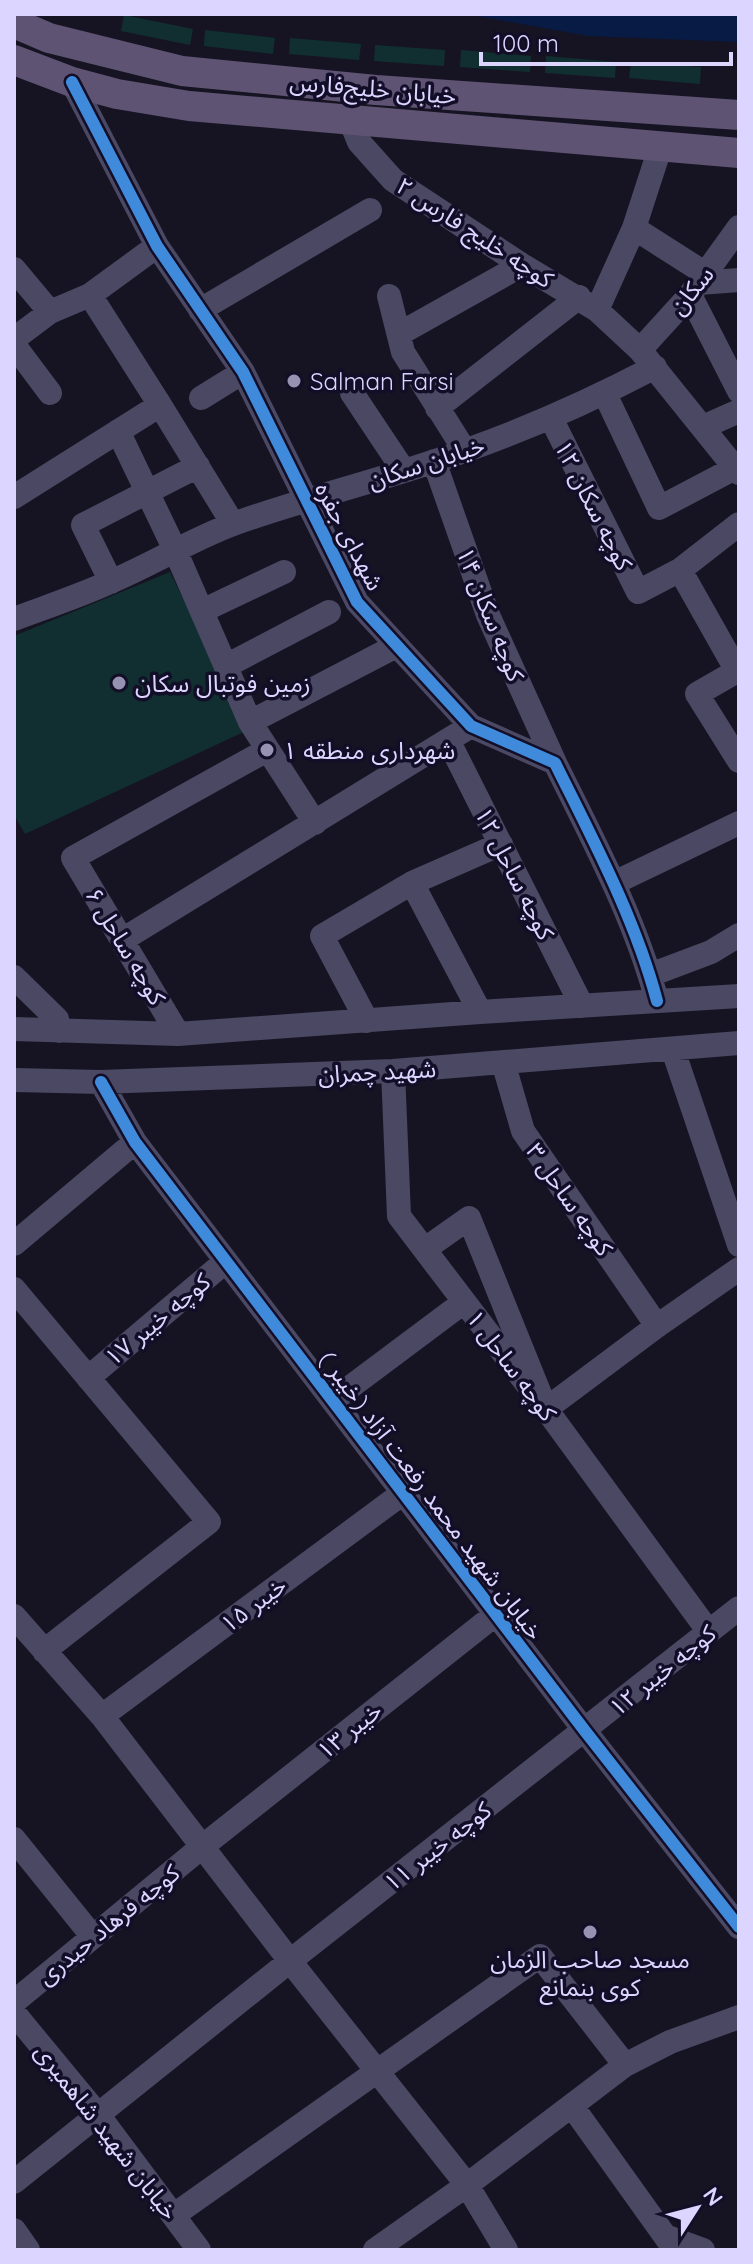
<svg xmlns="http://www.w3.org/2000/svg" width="753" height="2264" viewBox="0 0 753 2264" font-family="Quicksand,'Noto Sans Arabic',sans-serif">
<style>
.green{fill:#112f31}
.water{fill:#071b45}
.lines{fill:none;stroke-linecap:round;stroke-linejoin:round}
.minor{stroke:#4a4863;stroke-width:24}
.major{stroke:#5f5374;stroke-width:30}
.cycleway-casing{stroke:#130e28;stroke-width:17}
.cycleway{stroke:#408adc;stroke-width:12}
.poi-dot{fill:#9791b2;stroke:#130e28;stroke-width:3}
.labels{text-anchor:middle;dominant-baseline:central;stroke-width:7;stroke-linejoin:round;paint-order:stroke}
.street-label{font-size:24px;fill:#dcd5ff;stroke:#130e28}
.poi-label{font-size:24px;fill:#dcd5ff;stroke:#130e28;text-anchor:start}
</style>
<rect width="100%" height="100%" fill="#161422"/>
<!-- green -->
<path class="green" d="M 124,15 L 193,29 L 190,45 L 121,31 Z
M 205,30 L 275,38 L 273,54 L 204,46 Z
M 290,38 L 361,44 L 359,60 L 289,54 Z
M 375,45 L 445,50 L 444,66 L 374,61 Z
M 461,50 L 531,56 L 530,72 L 460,67 Z
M 546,56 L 616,62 L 615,78 L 545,73 Z
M 631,62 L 701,67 L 700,84 L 629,78 Z
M 170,572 L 248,730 L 25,834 L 14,815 L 14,636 Z"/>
<!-- water -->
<path class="water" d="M 466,14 L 739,14 L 739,42 L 588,36 Z"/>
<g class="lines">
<!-- minor -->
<path class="minor" d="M 72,82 L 157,246 L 243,372 L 357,602 L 471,726 L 555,763 C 593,840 635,918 657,1001
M 350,120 L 359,142 L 393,180 L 522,265 L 597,310 L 640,350 L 739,473
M 634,228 L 706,274
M 14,269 L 50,312
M 699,283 L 739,280
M 690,295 L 739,391
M 389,296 L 403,352 L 465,451
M 200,310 L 370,210
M 597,310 L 634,228 L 661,145
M 399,334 L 522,265
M 14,339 L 50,312 L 90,295 L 157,246
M 14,345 L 50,393
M 640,350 L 690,295 L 739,227
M 352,393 L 404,471
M 605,394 L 659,508 L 735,468
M 201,398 L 243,372
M 160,405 L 233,524
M 437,408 L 579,297
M 551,418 L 638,592 L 680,570 L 739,524
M 703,427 L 739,411
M 118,431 L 175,550 L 250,722 L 315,823
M 434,461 L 488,615 L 555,763
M 14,497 L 160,405 L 90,295
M 680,570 L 737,671 L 697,694 L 739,761
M 111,582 L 83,525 L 198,466
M 202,611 L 284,572
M 14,619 C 46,607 79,596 110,582 C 153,564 192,539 236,523 C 312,496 391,478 467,450 C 532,427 594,399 655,367
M 226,666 L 329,612
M 250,722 L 396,646
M 448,740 L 582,1006
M 412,883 L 480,1012
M 614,883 L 739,823
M 122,940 L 471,726
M 650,975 L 711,952 L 739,935
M 14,977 L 57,1019 L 59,1031
M 367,1021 L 322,936 L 412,883 L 501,844
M 14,1029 L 178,1034 L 480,1012 L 739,996
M 178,1034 L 73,858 L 267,750
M 673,1050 L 739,1245
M 503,1062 L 523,1131 L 657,1326
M 393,1071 L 399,1216 L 546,1409 L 709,1632
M 14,1080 L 101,1082 L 393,1071 L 739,1043
M 101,1082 L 135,1142 L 585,1731 L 739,1927
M 14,1244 L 135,1142
M 425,1249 L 469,1218 L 546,1409 L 657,1326 L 739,1269
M 14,1289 L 209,1522 L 44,1651
M 88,1378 L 226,1261
M 333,1400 L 464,1302
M 14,1616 L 102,1716 L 290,1961 L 467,2185 L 506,2250
M 102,1716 L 403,1493
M 14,1839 L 93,1937
M 14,2002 L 203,1846 L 496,1614
M 14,2013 L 99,2116 L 199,2250
M 572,2106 L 675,2250
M 14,2182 L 290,1961 L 739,1608
M 174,2215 L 540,1956 L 625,2065
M 14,2230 L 28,2250
M 665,2236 L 703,2250
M 375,2250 L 467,2185 L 625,2065 L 670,2042 L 739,2017"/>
<!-- major -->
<path class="major" d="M 14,23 L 49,38 L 182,71 L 376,90 L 739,115
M 14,60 L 72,82 L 117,94 L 189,106 L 739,153"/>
<defs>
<path id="cycleway" d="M 72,82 L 157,246 L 243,372 L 357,602 L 471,726 L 555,763 C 593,840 635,918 657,1001
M 101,1082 L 135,1142 L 585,1731 L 739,1927"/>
</defs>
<!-- cycleway casing -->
<use href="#cycleway" class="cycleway-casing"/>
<!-- cycleway -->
<use href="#cycleway" class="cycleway"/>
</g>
<!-- markers -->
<g class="poi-dot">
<circle cx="294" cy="381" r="8"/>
<circle cx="119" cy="683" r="8"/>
<circle cx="267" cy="750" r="8"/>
<circle cx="590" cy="1932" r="8"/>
</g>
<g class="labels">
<!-- street labels -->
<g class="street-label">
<text transform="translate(373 88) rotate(5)">خیابان خلیج‌فارس</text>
<text transform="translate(475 232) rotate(33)">کوچه خلیج فارس ۲</text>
<text transform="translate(691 290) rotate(-51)">سکان</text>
<text transform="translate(426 462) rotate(-18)">خیابان سکان</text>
<text transform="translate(594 505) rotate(63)">کوچه سکان ۱۲</text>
<text transform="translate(350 536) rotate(62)">شهدای جفره</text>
<text transform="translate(491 614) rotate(68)">کوچه سکان ۱۴</text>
<text transform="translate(515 873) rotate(63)">کوچه ساحل ۱۲</text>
<text transform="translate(126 946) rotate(59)">کوچه ساحل ۶</text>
<text transform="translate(377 1071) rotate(-3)">شهید چمران</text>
<text transform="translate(570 1199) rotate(55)">کوچه ساحل ۳</text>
<text transform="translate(157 1319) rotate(-40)">کوچه خیبر ۱۷</text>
<text transform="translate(512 1365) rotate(53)">کوچه ساحل ۱</text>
<text transform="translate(432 1495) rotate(53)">( خیبر) خیابان شهید محمد رفعت آزاد</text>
<text transform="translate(253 1604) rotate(-37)">خیبر ۱۵</text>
<text transform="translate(662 1670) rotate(-39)">کوچه خیبر ۱۲</text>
<text transform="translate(349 1730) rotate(-39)">خیبر ۱۳</text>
<text transform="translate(437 1846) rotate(-38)">کوچه خیبر ۱۱</text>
<text transform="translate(108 1924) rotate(-39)">کوچه فرهاد حیدری</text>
<text transform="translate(107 2131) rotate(52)">خیابان شهید شاهمیری</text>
</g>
<!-- poi labels -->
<g class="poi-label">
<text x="310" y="381">Salman Farsi</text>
<text x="135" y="683">زمین فوتبال سکان</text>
<text x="283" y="750">شهرداری منطقه ١</text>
<text x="590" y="1959" text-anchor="middle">مسجد صاحب الزمان<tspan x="590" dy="28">کوی بنمانع</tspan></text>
</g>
</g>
<!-- border -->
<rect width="753" height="2264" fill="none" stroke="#dcd5ff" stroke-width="32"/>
<!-- north arrow -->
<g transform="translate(697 2208) rotate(54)" stroke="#130e28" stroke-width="6" paint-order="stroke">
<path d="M0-6L14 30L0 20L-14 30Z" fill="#dcd5ff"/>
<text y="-12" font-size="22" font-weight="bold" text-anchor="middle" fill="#dcd5ff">N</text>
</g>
<!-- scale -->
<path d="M481 52v12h250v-12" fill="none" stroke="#dcd5ff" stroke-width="4"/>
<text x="493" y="52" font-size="24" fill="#dcd5ff" stroke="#130e28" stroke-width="6" paint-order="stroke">100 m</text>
</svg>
